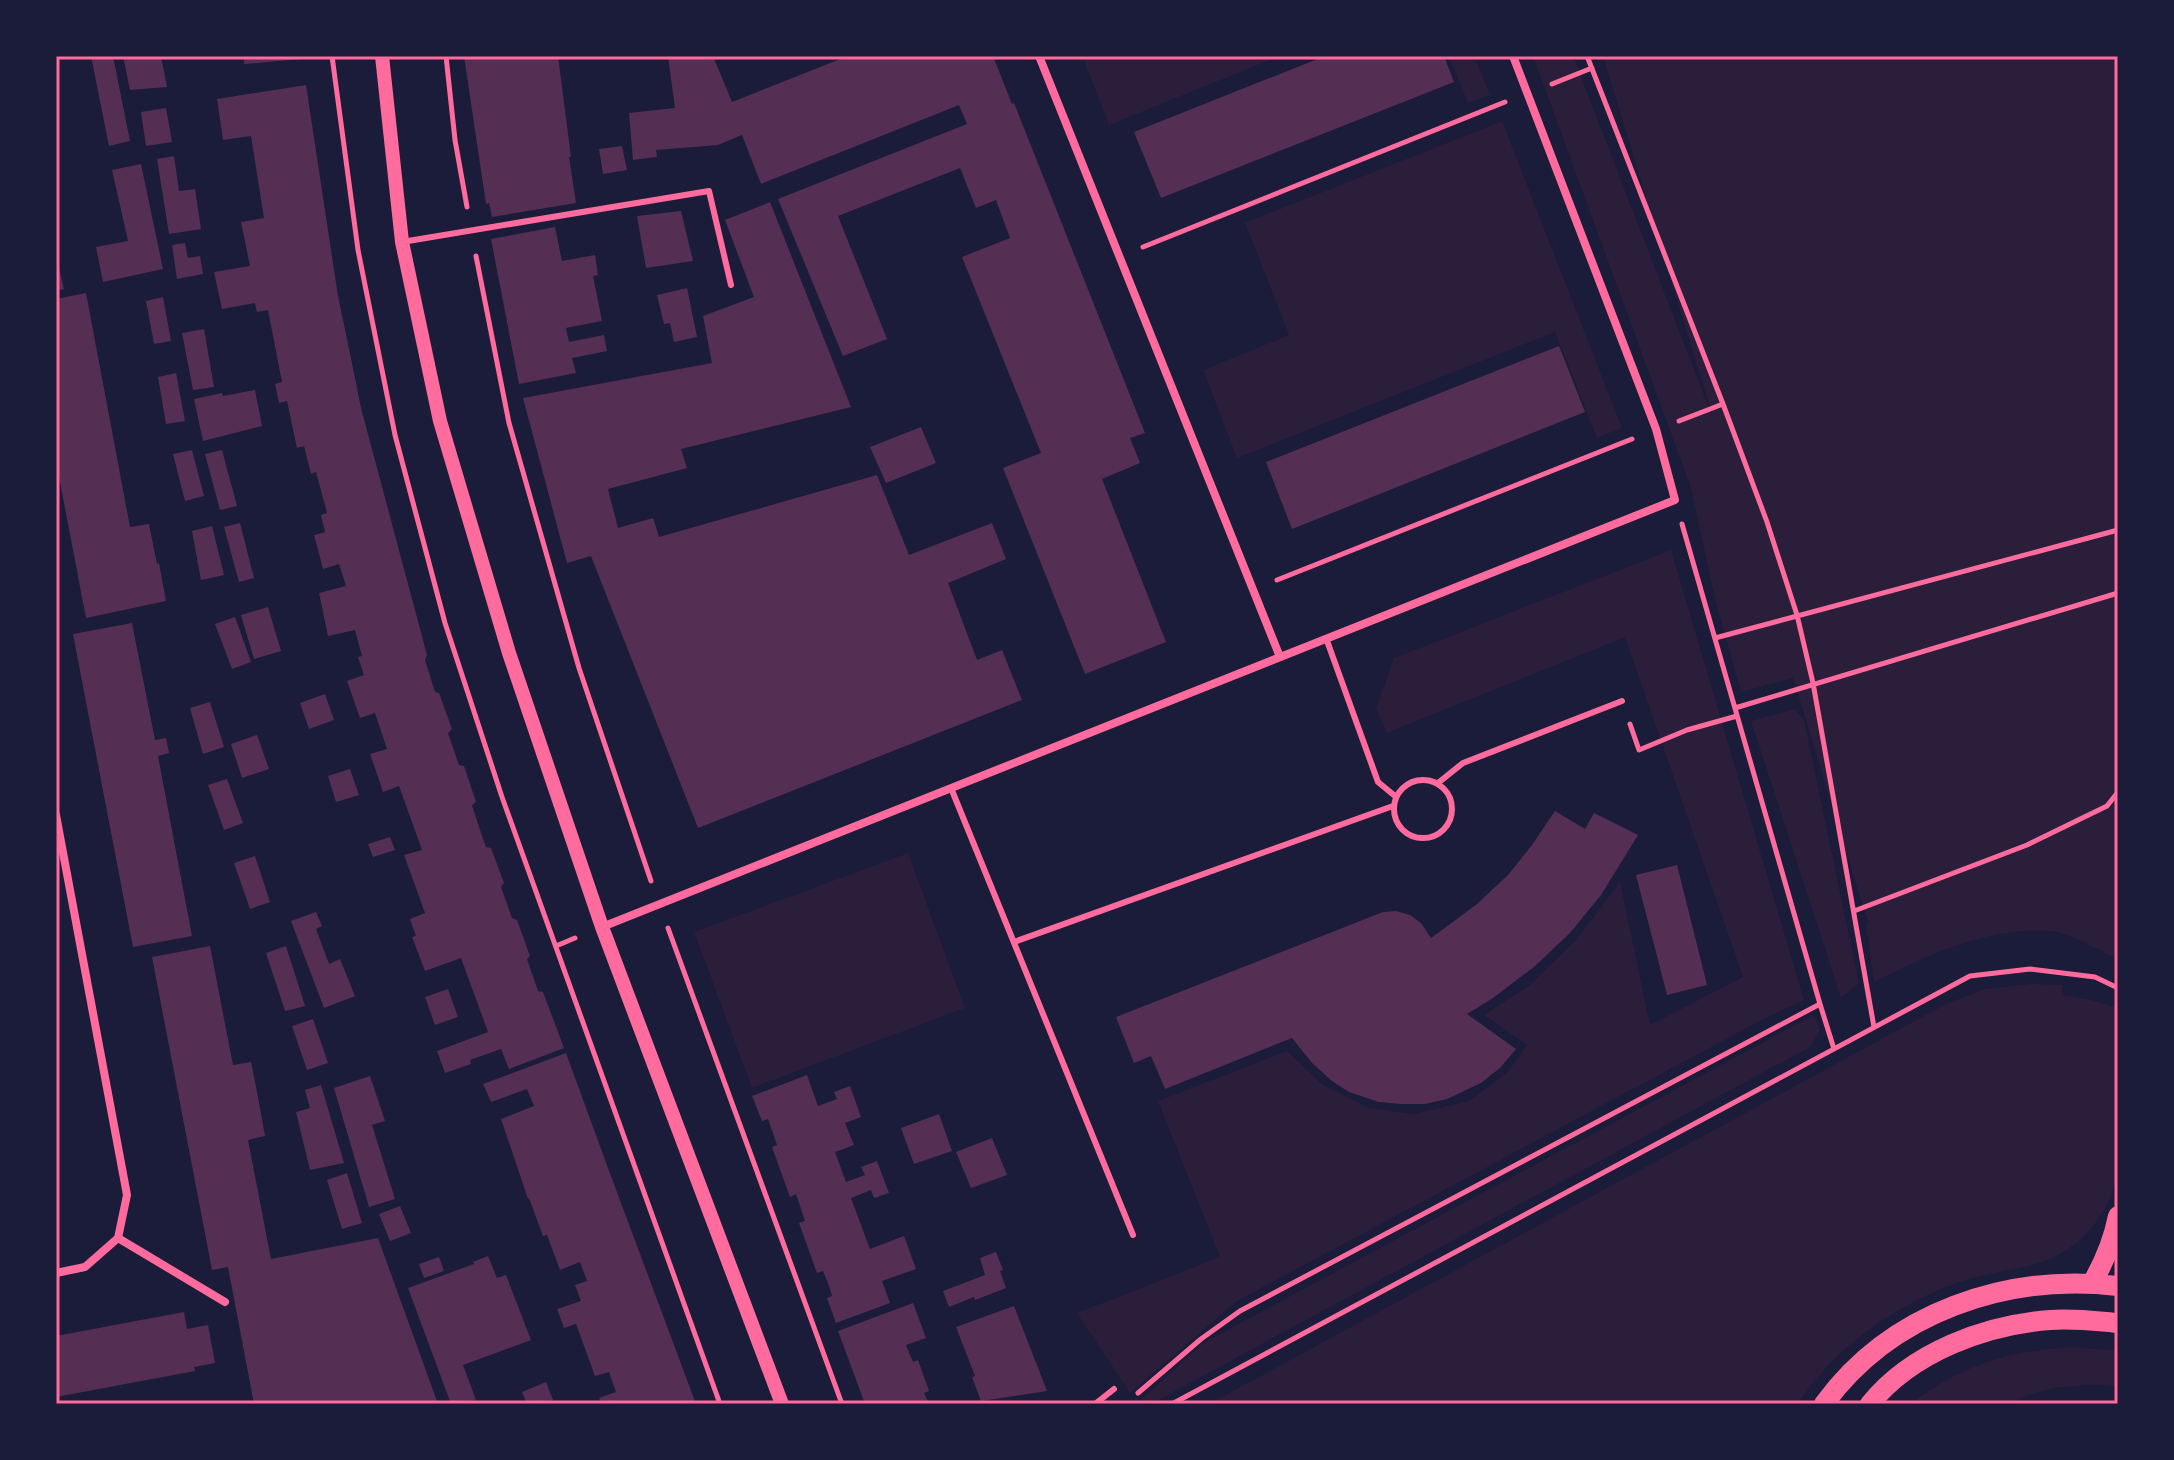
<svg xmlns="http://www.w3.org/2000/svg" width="2174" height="1460" viewBox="0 0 2174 1460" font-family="'Space Grotesk',sans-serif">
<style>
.green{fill:#2a1e3b}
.building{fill:#542f53}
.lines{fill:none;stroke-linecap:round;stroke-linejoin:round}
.path{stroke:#ff6b9d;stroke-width:5}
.service{stroke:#ff6b9d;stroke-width:6}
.minor{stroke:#ff6b9d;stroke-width:8}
.tertiary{stroke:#ff6b9d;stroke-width:14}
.primary{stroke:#ff6b9d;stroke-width:20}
.neatline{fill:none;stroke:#ff6b9d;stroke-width:3}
</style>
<rect width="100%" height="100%" fill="#1b1b3a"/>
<!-- green -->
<path class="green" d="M 1082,56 L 1280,56 L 1109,125 Z
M 1449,56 L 1474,56 L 1490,95 L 1468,103 Z
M 1533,56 L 1573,56 L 1714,421 L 1603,56 L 2118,56 L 2118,959 C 2101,951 2073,935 2056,932 C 1997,923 1925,956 1874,982 L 1866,925 L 1868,923 L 1793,678 L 1741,692 L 1715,599 L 1691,488 Z
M 1502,121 L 1622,428 L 1597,438 L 1555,332 L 1237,458 L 1203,370 L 1289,335 L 1245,223 Z
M 1671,550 L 1804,1000 L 1760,1021 L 1237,1301 L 1130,1393 L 1077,1313 L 1220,1257 L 1158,1101 L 1287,1051 L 1323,1085 L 1369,1108 L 1414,1114 L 1469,1101 L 1507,1073 L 1527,1045 L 1484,1015 L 1530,985 L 1576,940 L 1620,882 L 1650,1025 L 1743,977 L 1625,637 L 1387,733 L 1376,709 L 1394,658 Z
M 1795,709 L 1804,720 L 1859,983 L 1841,998 L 1751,721 Z
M 908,853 L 965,1008 L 752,1088 L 694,932 Z
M 2031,984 L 2062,985 L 2062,995 L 2091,1000 L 2118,1008 C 2118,1047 2118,1085 2118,1124 C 2118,1141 2121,1162 2117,1178 C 2105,1221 2076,1254 2032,1265 C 2004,1272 1976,1275 1949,1286 C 1891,1308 1832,1350 1798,1404 L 1209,1404 L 1948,1003 L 1984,989 Z
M 1814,1015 L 1820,1030 L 1810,1047 L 1151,1404 L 1136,1404 L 1203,1343 Z
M 2073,1347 L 2118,1351 L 2118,1386 L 2084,1385 L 2054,1388 L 2026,1396 L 2008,1404 L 1911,1404 C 1960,1365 2012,1350 2073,1347 Z"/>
<!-- building -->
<path class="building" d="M 91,56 L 113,56 L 130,141 L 109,146 Z
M 123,56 L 161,56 L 167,87 L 130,90 Z
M 244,56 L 302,56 L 302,59 L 244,64 Z
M 464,56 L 558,56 L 571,157 L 569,157 L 576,203 L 492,217 L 489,203 L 486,204 Z
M 668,56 L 713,56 L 732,102 L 848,56 L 993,56 L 1012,104 L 1014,103 L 1145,433 L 1130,438 L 1140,463 L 1102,479 L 1166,642 L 1085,674 L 1003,468 L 1041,453 L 962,257 L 1010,238 L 996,200 L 976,208 L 960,168 L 838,216 L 887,339 L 843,356 L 778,199 L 967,124 L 959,105 L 761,184 L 742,135 L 718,145 L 656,150 L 657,157 L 633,160 L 629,113 L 675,108 Z
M 1325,56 L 1444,56 L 1454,82 L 1161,198 L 1134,132 Z
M 306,85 L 338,296 L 353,368 L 361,408 L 427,655 L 425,660 L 435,692 L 439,693 L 452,729 L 448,733 L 459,765 L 464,766 L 476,802 L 472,805 L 480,830 L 486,847 L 491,848 L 504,883 L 501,887 L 512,918 L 517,920 L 530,956 L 527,959 L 538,991 L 543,992 L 564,1048 L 509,1069 L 501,1049 L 470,1060 L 471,1064 L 445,1073 L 437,1051 L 488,1032 L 461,958 L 425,971 L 412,937 L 416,936 L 410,919 L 425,913 L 404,855 L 422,850 L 399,786 L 383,792 L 377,774 L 370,754 L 387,749 L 375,713 L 360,718 L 347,681 L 364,675 L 358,657 L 362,656 L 355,630 L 328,636 L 319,593 L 346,586 L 339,564 L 323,569 L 314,535 L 325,532 L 321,515 L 327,513 L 316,472 L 311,474 L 304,446 L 297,448 L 287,401 L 279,403 L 275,384 L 282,382 L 268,310 L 257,312 L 255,303 L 222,309 L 214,272 L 250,266 L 241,222 L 264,218 L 251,136 L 223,140 L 217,99 Z
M 166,108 L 172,142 L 146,146 L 141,112 Z
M 622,146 L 627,170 L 603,174 L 599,149 Z
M 174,156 L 179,191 L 195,189 L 201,229 L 169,234 L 157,159 Z
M 141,164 L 163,269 L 103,282 L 96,247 L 128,241 L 112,170 Z
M 770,202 L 851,407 L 681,449 L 687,468 L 608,489 L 618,528 L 653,518 L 659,537 L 877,475 L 909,555 L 992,523 L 1006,559 L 948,583 L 977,660 L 1002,650 L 1022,700 L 698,828 L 591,556 L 567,563 L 523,398 L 712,363 L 703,316 L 754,297 L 725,220 Z
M 681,211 L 693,261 L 646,268 L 637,216 Z
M 555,227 L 562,261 L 595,255 L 598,275 L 593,276 L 602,321 L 566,328 L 569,342 L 604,335 L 607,351 L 572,358 L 576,373 L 519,384 L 491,239 Z
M 185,243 L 188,258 L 200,256 L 203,274 L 177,279 L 172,245 Z
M 56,255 L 64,289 L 56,291 Z
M 687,288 L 697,337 L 674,342 L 670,323 L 664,324 L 657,295 Z
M 86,293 L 130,527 L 149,524 L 157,564 L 159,563 L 166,601 L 86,618 L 56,461 L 56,299 Z
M 163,297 L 171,341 L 154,344 L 146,301 Z
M 204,329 L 214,387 L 193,390 L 182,333 Z
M 1559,346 L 1585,412 L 1292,529 L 1266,462 Z
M 176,373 L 185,421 L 166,424 L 158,377 Z
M 255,390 L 262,426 L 203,441 L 194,399 L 222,393 L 223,396 Z
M 921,427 L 936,463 L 886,483 L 870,447 Z
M 192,450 L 204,496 L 185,501 L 173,454 Z
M 222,450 L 237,506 L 220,510 L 205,454 Z
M 240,523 L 254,578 L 239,582 L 224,527 Z
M 212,526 L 224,575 L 201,580 L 192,531 Z
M 268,607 L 281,651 L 254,659 L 241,615 Z
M 235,617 L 251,662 L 232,669 L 215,624 Z
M 132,623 L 155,740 L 166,738 L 169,753 L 158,756 L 192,936 L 133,947 L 73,634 Z
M 325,694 L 334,720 L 309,729 L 300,703 Z
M 210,702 L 224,747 L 203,754 L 190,708 Z
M 257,735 L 269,769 L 242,778 L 231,744 Z
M 350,769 L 359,795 L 336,802 L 328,776 Z
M 227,779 L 243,823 L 224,830 L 208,785 Z
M 1555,811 L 1585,829 L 1594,813 L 1638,835 L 1601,895 L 1570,933 L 1535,966 L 1493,998 L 1467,1014 L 1516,1049 L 1500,1068 L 1481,1083 L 1447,1099 L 1425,1104 L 1401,1104 L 1379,1102 L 1349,1092 L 1332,1081 L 1312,1063 L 1292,1038 L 1165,1089 L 1151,1056 L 1134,1063 L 1116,1017 L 1383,912 L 1396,911 L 1410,915 L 1421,923 L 1431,938 L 1477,904 L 1508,875 L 1532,845 Z
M 390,837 L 395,850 L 373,857 L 368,844 Z
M 255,856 L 270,902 L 250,909 L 234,863 Z
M 1677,865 L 1707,985 L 1667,995 L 1636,875 Z
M 316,912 L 322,926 L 316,929 L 329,964 L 340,959 L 355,996 L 324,1008 L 291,921 Z
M 210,946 L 233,1065 L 251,1062 L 258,1097 L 265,1136 L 248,1140 L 271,1259 L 378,1238 L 438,1404 L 254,1404 L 228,1267 L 212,1270 L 152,957 Z
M 286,946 L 305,1006 L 285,1011 L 266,953 Z
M 448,989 L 458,1017 L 435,1025 L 425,997 Z
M 313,1019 L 328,1063 L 307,1070 L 292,1026 Z
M 566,1053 L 608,1168 L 696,1404 L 602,1404 L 599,1398 L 616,1392 L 609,1372 L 595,1376 L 576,1324 L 564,1328 L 557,1309 L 581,1301 L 575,1285 L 587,1281 L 580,1262 L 560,1270 L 547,1235 L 543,1236 L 529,1198 L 528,1199 L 501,1119 L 534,1106 L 527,1089 L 491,1102 L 483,1084 Z
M 807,1075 L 818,1106 L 837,1099 L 834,1092 L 850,1086 L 861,1117 L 845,1123 L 854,1145 L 835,1152 L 846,1182 L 865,1175 L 861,1167 L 877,1161 L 889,1193 L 874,1198 L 871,1190 L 851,1198 L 870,1249 L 904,1236 L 916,1269 L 882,1281 L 890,1303 L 836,1323 L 827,1298 L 832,1296 L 828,1283 L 823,1271 L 817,1273 L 799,1223 L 805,1221 L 796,1194 L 790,1197 L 772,1147 L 777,1145 L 768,1119 L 762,1121 L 752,1096 Z
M 370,1076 L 385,1121 L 372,1125 L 395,1199 L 369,1207 L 334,1088 Z
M 321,1085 L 344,1163 L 310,1170 L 296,1112 L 310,1108 L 305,1090 Z
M 939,1114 L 952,1151 L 914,1164 L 901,1128 Z
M 992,1138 L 1007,1175 L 971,1188 L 956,1152 Z
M 347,1173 L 362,1223 L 342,1229 L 327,1180 Z
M 400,1206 L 411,1233 L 390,1241 L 379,1214 Z
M 996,1252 L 1003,1270 L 1000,1271 L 1006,1288 L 975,1300 L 974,1297 L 949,1307 L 943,1291 L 985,1275 L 980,1258 Z
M 488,1256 L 497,1278 L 506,1275 L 531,1340 L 463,1365 L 476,1400 L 451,1404 L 408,1288 L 474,1264 L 473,1262 Z
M 439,1257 L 444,1271 L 424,1278 L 419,1264 Z
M 913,1303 L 926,1338 L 906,1345 L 913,1362 L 918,1360 L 929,1391 L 924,1393 L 929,1404 L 865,1404 L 838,1331 Z
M 1014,1306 L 1047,1391 L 981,1401 L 972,1377 L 975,1376 L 956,1327 Z
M 184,1312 L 187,1329 L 208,1325 L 215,1363 L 194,1367 L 195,1371 L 56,1397 L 56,1336 Z
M 546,1382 L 553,1400 L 543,1404 L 527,1404 L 522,1392 Z"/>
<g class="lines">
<!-- path -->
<path class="path" d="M 332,56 L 358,250 L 395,435 L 445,623 L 502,797 L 720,1404
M 446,56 L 455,140 L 467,207
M 1587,56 L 1723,404 L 1767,522 L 1797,615 L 1813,683 L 1874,1027
M 1552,84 L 1592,68
M 1143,247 L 1505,102
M 476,256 L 509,423 L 579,668 L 651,881
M 1679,421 L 1723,404
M 1682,524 L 1820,1004 L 1834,1049
M 1277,580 L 1632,439
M 1715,638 L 2118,530
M 1735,708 L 2118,593
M 1630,724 L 1639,750 L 1687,730 L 1737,716
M 1854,911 L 2027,845 L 2107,806 L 2118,792
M 668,928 L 842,1404
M 556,946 L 575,938
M 1138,1393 L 1201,1339 L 1240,1311 L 1820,1004
M 1172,1404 L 1970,976 L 2030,969 L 2095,977 L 2118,988"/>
<!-- service -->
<path class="service" d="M 402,242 L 709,191 L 731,285
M 1326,638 L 1378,782 L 1395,796
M1394 809a29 29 0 1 1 58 0a29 29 0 1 1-58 0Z
M 1438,783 L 1463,763 L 1622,701
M 951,788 L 1133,1235
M 1014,942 L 1393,806
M 1095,1404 L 1114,1389"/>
<!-- minor -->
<path class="minor" d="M 1039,56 L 1280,657
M 56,815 L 127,1195 L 118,1238 L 85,1267 L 56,1273
M 602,927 L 1675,500 L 1656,429 L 1513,56
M 118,1238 L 225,1302"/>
<!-- tertiary -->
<path class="tertiary" d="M 382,56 L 402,242 L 440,421 L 509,653 L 602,927 L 782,1404"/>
<!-- primary -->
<path class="primary" d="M 2092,1283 C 2105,1261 2113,1241 2118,1216
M 1824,1404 C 1891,1312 2007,1273 2118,1286
M 1870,1404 C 1912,1352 1985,1325 2050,1320 C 2073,1318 2095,1321 2118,1323"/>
</g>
<!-- border -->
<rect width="2174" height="1460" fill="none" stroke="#1b1b3a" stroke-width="116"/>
<rect x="58" y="58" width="2058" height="1344" class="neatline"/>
</svg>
